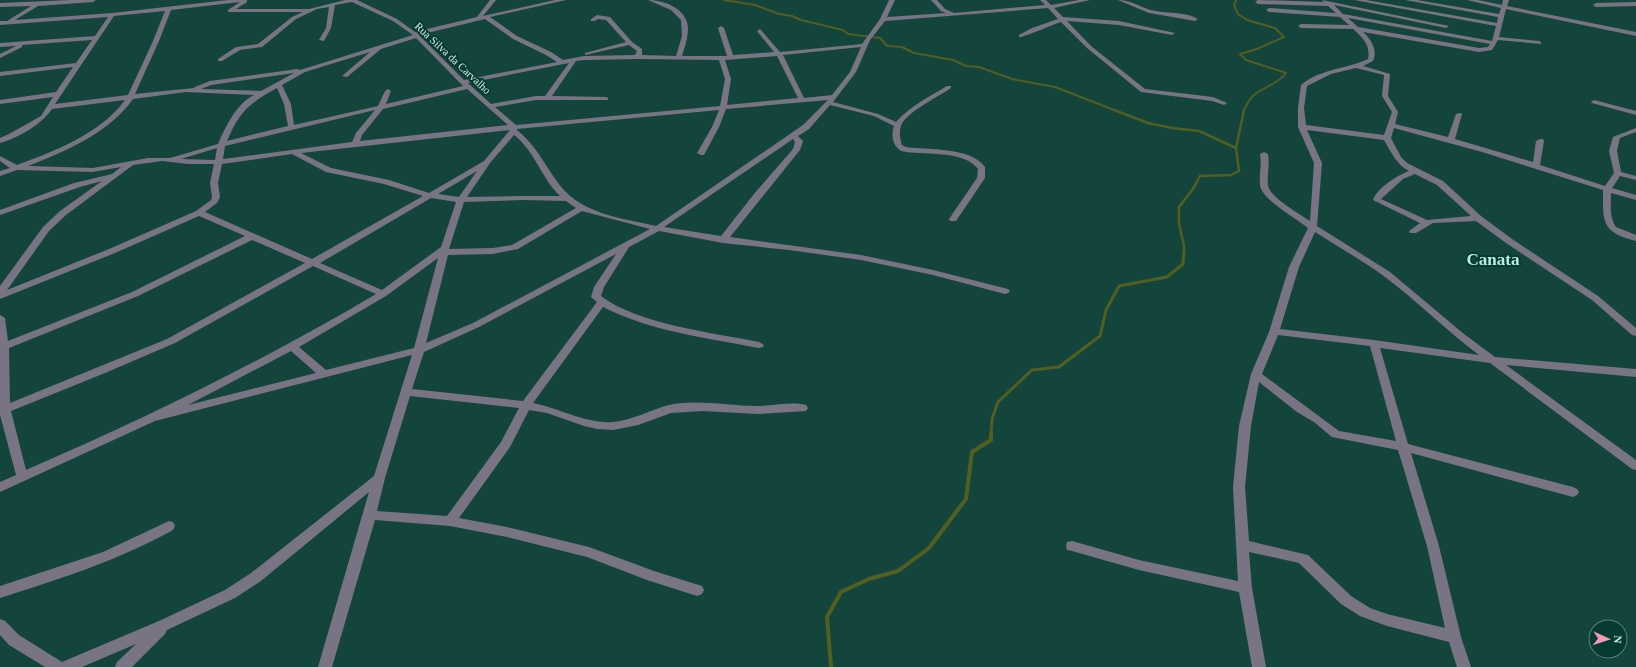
<svg xmlns="http://www.w3.org/2000/svg" width="1636" height="667" viewBox="0 0 1636 667" font-family="Georgia,serif">
<style>
.lines{fill:none;stroke-linecap:round;stroke-linejoin:round}
.stream-far3{stroke:#525f20;stroke-width:2}
.stream-far2{stroke:#525f20;stroke-width:2.5}
.stream-far1{stroke:#525f20;stroke-width:3}
.stream{stroke:#525f20;stroke-width:4}
.minor{fill:#797483;fill-rule:evenodd}
.labels{text-anchor:middle;dominant-baseline:central;stroke-width:4;stroke-linejoin:round;paint-order:stroke}
.far-street-label{font-size:11px;fill:#d3ece6;stroke:#063b33}
.district-label{font-size:17px;font-weight:bold;fill:#bbede2;stroke:#063b33}
</style>
<rect width="100%" height="100%" fill="#14453d"/>
<g class="lines">
<!-- stream-far3 -->
<path class="stream-far3" d="M 724,0 L 755,5 L 779,14 L 792,16 L 801,20 L 843,30 L 848,34 L 880,38 L 887,46 L 902,47 L 914,53 L 953,60 L 966,66 L 979,67 L 1012,79 L 1055,87 L 1117,111
M 1236,0 L 1234,5 L 1238,14 L 1247,20 L 1275,28 L 1284,37 L 1257,49 L 1240,54 L 1246,60 L 1286,73 C 1272,91 1253,85 1244,111"/>
<!-- stream-far2 -->
<path class="stream-far2" d="M 1114,110 L 1148,123 L 1172,128 L 1199,131 L 1236,148
M 1184,252 L 1184,246 L 1179,224 L 1179,207 L 1193,189 L 1200,176 L 1231,175 L 1239,171 L 1236,148 L 1244,110"/>
<!-- stream-far1 -->
<path class="stream-far1" d="M 991,434 L 992,419 L 998,402 L 1032,370 L 1059,367 L 1100,336 L 1106,310 L 1119,286 L 1167,277 L 1183,264 L 1184,251"/>
<!-- stream -->
<path class="stream" d="M 831,667 L 827,617 L 841,592 L 869,579 L 898,571 L 929,548 L 966,499 L 972,452 L 991,440 L 991,433"/>
<!-- minor -->
<path class="minor" d="M 71,0 L 96,0 L 93,2 L 38,6 L 15,20 L 112,13 L 228,0 L 247,0 L 247,2 L 236,9 L 309,9 L 345,0 L 357,0 L 397,19 L 415,32 L 477,17 L 490,0 L 496,0 L 483,16 L 555,0 L 566,0 L 490,17 L 517,36 L 551,52 L 563,60 L 584,56 L 635,55 L 637,51 L 629,45 L 585,55 L 585,53 L 626,42 L 606,20 L 598,19 L 595,21 L 591,21 L 591,19 L 597,15 L 610,17 L 632,42 L 642,49 L 642,55 L 676,56 L 682,36 L 681,20 L 671,10 L 648,0 C 665,0 687,9 688,28 C 688,37 685,47 682,56 L 727,56 L 718,28 L 721,26 L 724,28 L 733,55 L 774,52 L 757,31 L 760,29 L 780,52 L 862,44 L 880,19 L 889,0 L 895,0 L 887,17 L 946,13 L 941,11 L 931,0 L 937,0 L 945,9 L 954,13 L 1045,5 L 1040,0 L 1046,0 L 1051,5 L 1079,0 L 1090,0 L 1054,8 L 1063,17 L 1119,21 L 1175,33 L 1172,35 L 1119,25 L 1067,21 L 1091,46 L 1145,89 L 1213,97 L 1227,103 L 1224,105 L 1212,101 L 1141,92 L 1087,48 L 1061,22 C 1054,24 1023,38 1019,37 L 1019,35 L 1032,28 L 1058,19 L 1048,8 L 885,21 L 870,40 L 856,72 L 833,102 L 878,114 L 896,122 C 910,106 929,97 947,86 L 951,86 L 951,88 C 938,97 906,112 901,126 C 899,132 900,139 902,145 L 906,147 C 928,150 971,147 985,167 L 985,178 L 956,221 L 950,221 L 949,219 L 977,178 L 978,169 C 963,149 923,156 901,151 C 892,145 891,135 894,126 L 874,116 L 830,105 L 809,129 L 798,136 L 803,141 L 800,150 L 730,237 L 861,255 L 933,270 L 1008,289 L 1010,291 L 1008,293 L 1005,294 L 933,275 L 861,260 L 789,250 L 723,243 L 659,231 L 629,247 L 604,287 L 601,296 C 637,324 714,333 759,342 L 764,345 L 763,347 L 759,348 C 707,338 650,331 603,307 L 533,403 C 559,408 586,424 613,422 C 633,420 650,410 669,405 C 698,399 728,406 757,406 C 774,406 790,401 806,405 L 808,408 L 806,411 L 758,414 L 702,411 L 671,413 L 638,425 L 613,430 L 597,429 L 584,426 L 547,413 L 529,410 L 510,447 L 459,518 L 507,527 L 589,547 L 654,571 L 702,586 L 704,590 L 702,594 L 697,596 L 647,580 L 587,557 L 507,537 L 450,526 L 375,520 L 332,667 L 318,667 L 369,492 L 261,581 L 235,598 L 167,630 L 165,634 L 132,667 L 115,667 L 117,662 L 136,644 L 82,667 L 45,667 L 9,645 L 0,635 L 0,619 L 5,621 L 19,635 L 62,662 L 159,621 L 225,590 L 251,573 L 374,476 L 412,355 L 155,421 L 0,492 L 0,482 L 16,475 L 0,415 L 0,315 L 5,318 L 8,341 L 132,292 L 245,236 L 199,216 L 115,253 L 0,299 L 0,286 L 43,227 L 60,211 L 102,181 L 80,187 L 0,215 L 0,210 L 74,183 L 112,174 L 121,167 L 93,172 L 17,170 L 0,176 L 0,171 L 10,168 L 0,161 L 0,156 L 17,165 C 55,151 100,134 125,100 L 52,109 C 41,125 18,138 0,143 L 0,138 L 9,134 L 41,116 L 53,97 L 0,104 L 0,100 L 56,92 L 73,67 L 0,76 L 0,72 L 76,63 L 92,40 L 22,45 L 22,47 L 0,58 L 0,54 L 16,46 L 0,47 L 0,43 L 95,36 L 108,17 L 0,25 L 0,21 L 7,21 L 31,6 L 0,7 L 0,3 ZM 240,2 L 228,10 L 228,12 L 303,12 L 292,17 L 258,44 L 236,47 L 218,59 L 218,61 L 222,61 L 240,50 L 262,47 L 296,19 L 317,9 L 329,7 L 326,28 L 319,40 L 324,41 L 331,28 L 335,5 L 352,2 L 393,21 L 413,35 L 300,70 L 297,69 L 210,81 L 195,87 L 194,88 L 135,94 L 159,41 L 171,10 ZM 165,11 L 153,41 L 128,95 L 55,104 L 114,16 ZM 485,19 L 513,39 L 546,55 L 557,62 L 464,80 L 419,35 ZM 416,38 L 463,86 L 386,104 L 391,91 L 388,89 L 385,91 L 378,106 L 294,125 L 291,104 L 282,85 L 305,72 L 370,52 L 342,76 L 347,77 L 381,49 ZM 861,47 L 850,72 L 832,95 L 804,98 L 783,55 ZM 777,56 L 798,98 L 727,105 L 731,79 L 725,60 ZM 638,59 L 719,60 L 725,79 L 720,106 L 516,125 L 495,107 L 536,100 L 608,100 L 608,98 L 606,97 L 552,96 L 576,61 L 584,60 ZM 569,63 L 545,96 L 536,96 L 491,104 L 468,83 ZM 294,73 L 261,91 L 201,89 L 211,85 ZM 277,88 L 284,104 L 288,126 L 227,141 C 239,112 249,103 277,88 ZM 467,89 L 508,125 L 360,141 L 362,135 L 383,109 ZM 186,92 L 254,95 C 236,104 226,126 218,144 L 170,158 L 148,158 L 93,168 L 28,166 C 66,151 109,133 133,99 ZM 828,100 L 803,125 L 656,226 C 620,218 577,213 556,180 C 543,162 535,144 517,130 L 517,129 L 719,110 L 712,127 L 697,153 L 701,155 L 704,155 L 719,127 L 726,109 ZM 375,110 L 356,133 L 352,142 L 223,159 L 225,146 ZM 510,130 L 484,161 L 429,193 L 389,180 L 331,168 L 301,153 ZM 514,135 C 535,151 541,178 560,196 L 523,196 L 467,197 L 490,163 ZM 793,139 L 795,142 L 793,149 L 754,194 L 721,236 L 664,227 ZM 217,148 L 215,160 L 181,159 ZM 292,154 L 326,172 L 384,184 L 423,196 L 312,259 L 205,212 L 217,203 L 220,197 L 218,183 L 222,164 ZM 162,161 L 188,164 L 214,164 L 210,183 L 212,197 L 211,200 L 196,211 L 109,249 L 7,290 L 49,231 L 66,215 L 133,165 ZM 477,171 L 459,197 L 438,194 ZM 431,198 L 456,202 L 441,247 L 382,290 L 320,263 ZM 523,200 L 566,201 L 576,208 L 512,245 L 493,248 L 449,249 L 464,202 ZM 582,211 L 650,229 L 473,323 L 426,343 L 448,255 L 493,254 L 518,249 ZM 252,240 L 305,263 L 167,339 L 10,403 L 9,348 L 138,296 ZM 616,254 L 594,287 L 591,297 L 597,302 L 523,401 L 412,389 L 424,352 L 479,327 ZM 438,258 L 414,348 L 326,370 L 299,347 L 386,296 ZM 313,266 L 376,294 C 263,361 146,418 26,470 L 11,411 L 105,373 L 175,343 ZM 291,351 L 316,373 L 188,405 ZM 410,396 L 519,408 L 501,442 L 447,516 L 377,511 L 385,478 Z
M 1118,0 C 1131,0 1140,7 1151,10 C 1166,14 1185,11 1198,19 L 1195,21 L 1149,13 Z
M 1322,0 L 1449,26 L 1446,28 L 1334,5 L 1343,14 L 1492,41 L 1496,26 L 1354,0 L 1366,0 L 1497,23 L 1498,17 L 1405,0 L 1417,0 L 1499,14 L 1501,8 L 1467,0 L 1478,0 L 1502,5 L 1503,0 L 1509,0 L 1507,6 L 1636,32 L 1636,36 L 1506,9 L 1499,37 L 1539,41 L 1541,42 L 1541,44 L 1498,40 L 1492,50 L 1479,52 L 1363,32 C 1371,39 1378,50 1373,61 L 1363,66 L 1390,74 L 1388,96 L 1398,112 L 1395,124 L 1448,137 L 1456,114 L 1461,113 L 1462,114 L 1455,139 L 1533,162 L 1536,141 L 1540,139 L 1543,139 L 1544,141 L 1540,165 L 1605,186 L 1614,173 L 1609,151 L 1613,137 L 1636,128 L 1636,132 L 1620,138 L 1617,151 L 1621,172 L 1636,176 L 1636,180 L 1620,176 L 1612,188 L 1636,195 L 1636,200 L 1611,193 C 1611,204 1609,217 1616,227 L 1636,235 L 1636,241 C 1601,232 1603,222 1603,190 L 1482,152 L 1394,128 L 1391,138 L 1401,157 L 1407,163 L 1443,181 L 1481,216 L 1512,239 L 1598,296 L 1636,328 L 1636,336 L 1632,335 L 1592,300 L 1506,243 L 1476,221 L 1433,223 L 1416,233 L 1410,233 L 1409,231 L 1420,223 L 1373,200 C 1377,188 1398,175 1409,171 C 1396,164 1391,152 1384,140 L 1307,130 L 1322,163 L 1317,226 L 1390,272 L 1464,334 L 1495,357 L 1636,369 L 1636,377 L 1506,365 L 1636,460 L 1636,470 L 1632,469 L 1490,363 L 1380,348 L 1408,444 L 1573,487 L 1577,489 L 1579,492 L 1577,495 L 1573,497 L 1411,453 L 1439,546 L 1461,637 L 1471,667 L 1457,667 L 1449,642 L 1387,626 L 1360,616 L 1341,604 L 1299,563 L 1249,552 L 1252,588 L 1266,667 L 1252,667 L 1239,592 L 1139,570 L 1072,551 L 1067,550 L 1066,546 L 1067,542 L 1072,541 L 1139,560 L 1238,581 L 1233,487 L 1239,426 L 1251,374 L 1269,332 L 1289,267 L 1308,228 C 1297,219 1261,199 1260,185 C 1259,174 1262,165 1260,154 L 1264,152 L 1268,154 C 1270,165 1267,174 1268,185 C 1269,197 1300,214 1310,221 L 1314,163 L 1298,127 L 1298,108 L 1301,85 C 1319,69 1347,69 1368,59 C 1371,45 1362,37 1353,29 L 1301,28 L 1298,26 L 1301,24 L 1349,25 L 1340,17 L 1269,12 L 1266,10 L 1269,8 L 1336,13 L 1328,6 L 1258,4 L 1255,2 L 1258,0 L 1324,2 ZM 1348,18 L 1490,44 L 1488,47 L 1479,48 L 1358,27 ZM 1356,68 L 1384,75 L 1382,96 L 1392,112 L 1384,135 L 1306,125 L 1304,108 L 1307,86 L 1331,74 ZM 1415,174 L 1437,185 L 1471,216 L 1427,220 L 1381,199 L 1403,179 ZM 1315,232 C 1338,247 1362,260 1385,277 C 1417,301 1446,330 1479,355 L 1374,340 L 1280,329 L 1299,267 ZM 1278,335 L 1370,346 L 1396,441 L 1339,431 L 1262,374 ZM 1259,382 L 1297,412 L 1314,422 L 1332,437 L 1398,450 L 1427,546 L 1445,628 L 1387,614 L 1370,608 L 1351,596 L 1308,555 L 1249,541 L 1245,487 L 1251,426 Z
M 1636,2 L 1636,6 L 1596,7 L 1593,5 L 1596,3 Z
M 1594,100 L 1636,111 L 1636,115 L 1592,103 L 1591,102 Z
M 169,521 L 173,522 L 175,526 L 173,530 C 119,560 60,579 0,598 L 0,586 L 103,552 Z"/>
</g>
<g class="labels">
<!-- far-street labels -->
<g class="far-street-label">
<text transform="translate(453 58) rotate(43)">Rua Silva da Carvalho</text>
</g>
<!-- district labels -->
<g class="district-label">
<text x="1493" y="259">Canata</text>
</g>
</g>
<!-- north arrow -->
<g transform="translate(1608 639) rotate(93)"><circle r="19" fill="#063b33" stroke="#58827b"/>
<path d="M0-3L7 15L0 10L-7 15Z" fill="#f09ab4"/>
<text y="-6" font-size="11" font-weight="bold" text-anchor="middle" fill="#d3ece6">N</text>
</g>
</svg>
